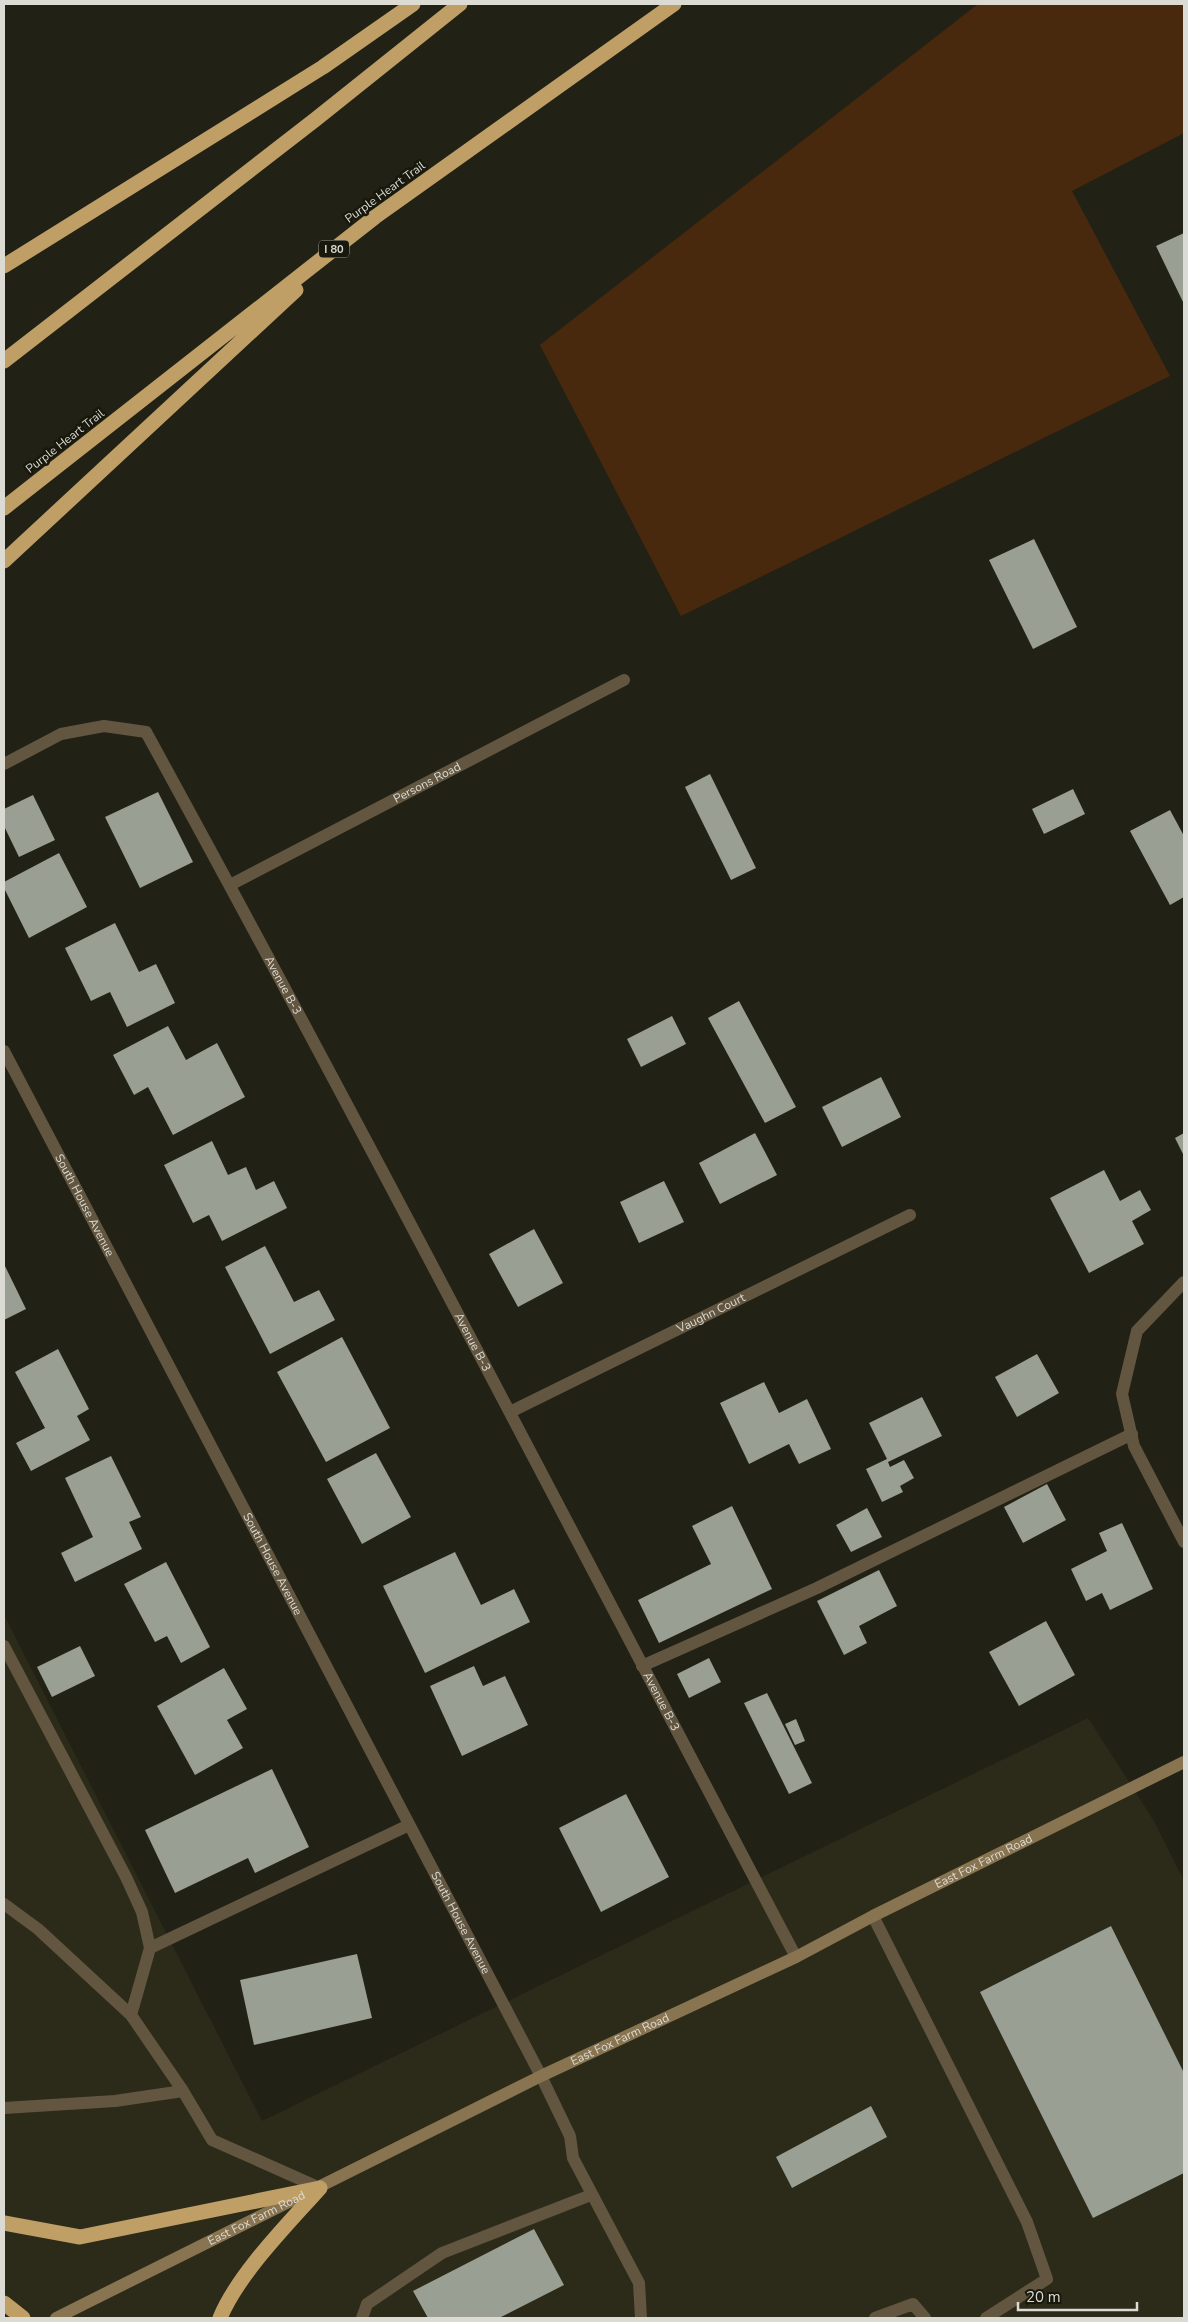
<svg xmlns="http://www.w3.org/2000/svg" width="1188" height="2322" viewBox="0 0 1188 2322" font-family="'Nunito Sans',sans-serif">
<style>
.built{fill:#2c2b19}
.green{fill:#49290d}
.building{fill:#999f92}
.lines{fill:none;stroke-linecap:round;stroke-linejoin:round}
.lane{stroke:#635640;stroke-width:12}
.street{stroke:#635640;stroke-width:12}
.secondary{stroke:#887450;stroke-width:12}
.highway{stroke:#bf9f66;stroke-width:15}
.labels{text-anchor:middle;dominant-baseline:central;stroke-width:5;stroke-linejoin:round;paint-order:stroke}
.shield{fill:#19180d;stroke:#a1a098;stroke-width:1}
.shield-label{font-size:11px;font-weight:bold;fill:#dbdbd4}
.street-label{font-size:12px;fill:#dbdbd4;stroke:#19180d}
</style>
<rect width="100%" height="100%" fill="#222116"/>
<!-- built -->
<path class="built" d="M 4,1615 L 262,2121 L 1088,1718 L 1154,1821 L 1184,1881 L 1184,2318 L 4,2318 Z"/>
<!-- green -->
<path class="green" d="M 978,4 L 1184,4 L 1184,133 L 1072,191 L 1170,376 L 681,616 L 540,345 Z"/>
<!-- building -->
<path class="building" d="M 1184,233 L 1184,304 L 1156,246 Z
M 1034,539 L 1077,627 L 1033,649 L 989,560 Z
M 710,774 L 756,868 L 731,880 L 685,787 Z
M 1073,789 L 1085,814 L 1044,834 L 1032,809 Z
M 158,792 L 193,862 L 140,888 L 105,817 Z
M 33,795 L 55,840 L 19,857 L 4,826 L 4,809 Z
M 1170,810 L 1184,836 L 1184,897 L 1170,905 L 1130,831 Z
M 59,853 L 87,907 L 29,938 L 4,888 L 4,882 Z
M 115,923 L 139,972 L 156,964 L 175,1003 L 127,1027 L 110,992 L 91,1001 L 65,948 Z
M 739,1001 L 796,1107 L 765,1123 L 708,1018 Z
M 672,1016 L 686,1044 L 641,1067 L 627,1039 Z
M 168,1026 L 186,1060 L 217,1043 L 245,1097 L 173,1135 L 148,1087 L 134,1095 L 113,1055 Z
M 881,1077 L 901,1117 L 842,1147 L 822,1107 Z
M 755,1133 L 777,1175 L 720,1204 L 699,1163 Z
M 1184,1133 L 1184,1156 L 1175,1138 Z
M 212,1141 L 228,1175 L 246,1167 L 256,1190 L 274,1181 L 287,1208 L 222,1241 L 209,1215 L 193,1223 L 164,1165 Z
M 1104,1170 L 1120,1201 L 1140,1190 L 1151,1210 L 1132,1221 L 1144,1244 L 1089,1273 L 1050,1198 Z
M 664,1181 L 684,1222 L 639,1243 L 620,1202 Z
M 534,1229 L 563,1283 L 518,1307 L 489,1254 Z
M 265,1246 L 294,1302 L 319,1290 L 335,1320 L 270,1354 L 225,1267 Z
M 4,1264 L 26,1309 L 4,1320 Z
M 342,1337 L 390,1428 L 326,1462 L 277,1372 Z
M 58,1349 L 89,1409 L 77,1416 L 90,1440 L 31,1471 L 16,1443 L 45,1428 L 15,1372 Z
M 1037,1354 L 1059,1393 L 1017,1417 L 995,1377 Z
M 764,1382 L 779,1413 L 807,1399 L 831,1449 L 799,1464 L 789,1444 L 749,1464 L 720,1403 Z
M 922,1397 L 942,1436 L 888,1462 L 890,1467 L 904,1460 L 914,1478 L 900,1486 L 903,1492 L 882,1502 L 866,1469 L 887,1459 L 869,1423 Z
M 376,1453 L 411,1517 L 362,1544 L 327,1479 Z
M 111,1456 L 141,1517 L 129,1522 L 142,1549 L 75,1582 L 61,1553 L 93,1537 L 65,1478 Z
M 1047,1484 L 1066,1520 L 1023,1543 L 1004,1507 Z
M 732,1506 L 772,1589 L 659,1643 L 638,1600 L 711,1564 L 692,1526 Z
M 867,1508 L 882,1537 L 851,1552 L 836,1525 Z
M 1122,1523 L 1153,1589 L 1110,1610 L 1102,1593 L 1086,1601 L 1071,1569 L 1107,1551 L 1099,1533 Z
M 455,1552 L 481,1605 L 514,1589 L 530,1622 L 425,1673 L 383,1586 Z
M 166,1562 L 210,1647 L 181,1663 L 167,1636 L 155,1642 L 124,1584 Z
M 879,1570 L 897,1606 L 859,1626 L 867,1643 L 844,1655 L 817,1601 Z
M 1046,1621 L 1075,1675 L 1019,1706 L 989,1652 Z
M 80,1646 L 95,1676 L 52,1697 L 37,1667 Z
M 709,1658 L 721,1682 L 689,1698 L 677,1674 Z
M 474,1666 L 483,1686 L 505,1676 L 528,1725 L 462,1756 L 430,1686 Z
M 224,1668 L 247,1709 L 227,1720 L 243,1748 L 195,1775 L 157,1706 Z
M 767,1693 L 812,1783 L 789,1794 L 744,1703 Z
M 796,1719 L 805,1741 L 795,1745 L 785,1724 Z
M 272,1769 L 309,1847 L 255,1873 L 248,1858 L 175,1893 L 145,1830 Z
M 626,1794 L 669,1877 L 601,1912 L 559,1828 Z
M 1111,1926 L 1184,2073 L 1184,2173 L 1093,2218 L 980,1992 Z
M 357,1954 L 372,2018 L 254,2045 L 240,1980 Z
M 871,2106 L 887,2137 L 792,2188 L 776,2157 Z
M 534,2229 L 564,2285 L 499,2318 L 428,2318 L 413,2291 Z"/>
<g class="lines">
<!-- lane -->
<path class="lane" d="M 4,764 L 61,734 L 104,726 L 146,732
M 1184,1282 L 1137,1331 L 1122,1394 L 1134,1446 L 1184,1542
M 4,1646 L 126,1877 L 142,1912 L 150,1948 L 131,2015
M 642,1666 L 817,1588 L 1132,1434
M 4,1904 L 38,1929 L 131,2015 L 183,2091
M 873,1916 L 1027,2222 L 1047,2279 L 986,2318
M 150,1948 L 409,1825
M 541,2076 L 570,2136 L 573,2158 L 639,2283 L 641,2318
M 4,2108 L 115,2101 L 183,2091 L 212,2140 L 320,2188
M 362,2318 L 367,2304 L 442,2253 L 591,2195
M 875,2318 L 913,2304 L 925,2318"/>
<!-- street -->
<g class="street">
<path id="s1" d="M 146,732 C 368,1137 580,1548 796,1957"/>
<path id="s2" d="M 230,885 L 624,680"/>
<path id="s3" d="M 4,1051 L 541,2076"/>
<path id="s4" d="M 510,1412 L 910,1215"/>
</g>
<!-- secondary -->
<path class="secondary" id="s5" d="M 56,2318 L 541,2076 L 796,1957 L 873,1916 L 1184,1762"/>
<!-- highway -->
<path class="highway" d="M 4,266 L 323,67 L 413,4
M 4,361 L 316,119 L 460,4
M 4,508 L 375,217 L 674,4
M 4,561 L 296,290
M 4,2223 L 80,2237 L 320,2188
M 4,2303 L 23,2318
M 220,2318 C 238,2274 288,2224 320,2188"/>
</g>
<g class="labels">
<!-- shield labels -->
<rect class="shield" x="319" y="240.5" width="30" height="17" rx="4"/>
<g class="shield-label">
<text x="334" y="249">I 80</text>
</g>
<!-- street labels -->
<g class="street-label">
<text transform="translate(385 192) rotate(-36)">Purple Heart Trail</text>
<text transform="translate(65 441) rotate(-38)">Purple Heart Trail</text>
<text stroke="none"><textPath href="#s2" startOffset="222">Persons Road</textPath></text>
<text stroke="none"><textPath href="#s1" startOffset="288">Avenue B-3</textPath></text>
<text stroke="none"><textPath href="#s3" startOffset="174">South House Avenue</textPath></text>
<text stroke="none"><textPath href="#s4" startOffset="224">Vaughn Court</textPath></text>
<text stroke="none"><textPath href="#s1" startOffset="692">Avenue B-3</textPath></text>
<text stroke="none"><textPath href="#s3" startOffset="579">South House Avenue</textPath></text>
<text stroke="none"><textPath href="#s1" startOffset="1098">Avenue B-3</textPath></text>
<text stroke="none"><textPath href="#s5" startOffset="1034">East Fox Farm Road</textPath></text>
<text stroke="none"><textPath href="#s3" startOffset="984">South House Avenue</textPath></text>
<text stroke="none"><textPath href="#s5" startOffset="629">East Fox Farm Road</textPath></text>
<text stroke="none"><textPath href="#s5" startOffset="224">East Fox Farm Road</textPath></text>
</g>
</g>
<!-- border -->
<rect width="1188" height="2322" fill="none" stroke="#dbdbd4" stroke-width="10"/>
<!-- scale -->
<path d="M1018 2302v8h119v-8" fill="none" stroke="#dbdbd4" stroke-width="2.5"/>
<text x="1026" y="2302" font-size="15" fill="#dbdbd4" stroke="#19180d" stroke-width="4" paint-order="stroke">20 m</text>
</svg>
